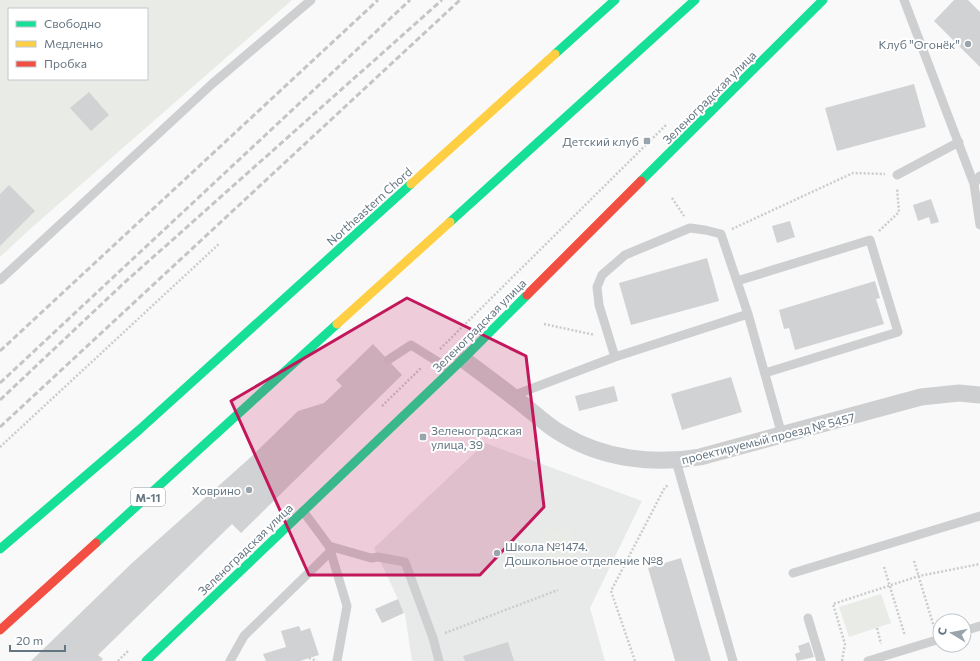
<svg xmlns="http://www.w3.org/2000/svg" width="980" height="661" viewBox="0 0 980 661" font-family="Commissioner,sans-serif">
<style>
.built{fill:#e8e9e9}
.green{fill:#e8ebe6;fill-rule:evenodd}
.building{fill:#d0d2d3}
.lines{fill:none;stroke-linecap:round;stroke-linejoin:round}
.path{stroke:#cbcccd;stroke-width:2.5;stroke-dasharray:2 2;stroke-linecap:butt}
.lane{stroke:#cecfd0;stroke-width:9}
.street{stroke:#cecfd0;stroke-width:17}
.fast{stroke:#16e098;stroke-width:9}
.slow{stroke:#ffcf43;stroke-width:9}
.jam{stroke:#f24e42;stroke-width:9}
.rail{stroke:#c3c5c6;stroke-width:3;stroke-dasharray:6 3;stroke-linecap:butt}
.marked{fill:#c2185b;fill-opacity:0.2;stroke:#c2185b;stroke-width:3;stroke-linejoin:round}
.poi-dot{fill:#99a4ac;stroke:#fff;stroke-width:1.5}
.labels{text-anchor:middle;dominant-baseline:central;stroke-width:4;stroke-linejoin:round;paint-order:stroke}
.shield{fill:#fff;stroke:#939fa8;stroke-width:1}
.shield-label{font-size:11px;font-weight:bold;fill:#657683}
.poi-label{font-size:12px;fill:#657683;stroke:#fff;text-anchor:end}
.street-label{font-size:12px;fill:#657683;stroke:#fff}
</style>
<rect width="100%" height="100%" fill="#f9f9f9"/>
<!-- built -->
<path class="built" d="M 485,443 L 642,501 L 590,608 L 605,661 L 412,661 L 405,614 L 374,548 Z"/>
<!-- green -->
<path class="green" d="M 0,0 L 292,0 L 29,230 L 0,257 ZM 9,9 L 147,9 L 147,79 L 9,79 Z
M 572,529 L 574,569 L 547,570 L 545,530 Z
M 881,594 L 891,623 L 849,637 L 839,607 Z"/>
<!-- building -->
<path class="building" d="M 954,0 L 968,0 L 980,12 L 980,67 L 934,21 Z
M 914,84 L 926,127 L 837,151 L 825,108 Z
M 89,92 L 109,115 L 91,131 L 70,108 Z
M 9,185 L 35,211 L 0,246 L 0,194 Z
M 931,199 L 939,222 L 931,224 L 929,217 L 918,221 L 913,205 Z
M 790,221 L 795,237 L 777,243 L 772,226 Z
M 707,258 L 719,301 L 631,325 L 619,283 Z
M 875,281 L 880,298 L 876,299 L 884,324 L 795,350 L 789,328 L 784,329 L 779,310 Z
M 373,344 L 402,375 L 241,533 L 232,524 L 98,655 L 103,659 L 101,661 L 31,661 L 132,563 L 252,456 L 298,411 L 324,403 L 342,386 L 336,380 Z
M 731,377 L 742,412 L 682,430 L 671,394 Z
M 614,386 L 618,401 L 579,411 L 575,396 Z
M 681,558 L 711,661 L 675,661 L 674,657 L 648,568 Z
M 398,599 L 404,613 L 382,623 L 375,609 Z
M 299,626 L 301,631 L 310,628 L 319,655 L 300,661 L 266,661 L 263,654 L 286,647 L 281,631 Z
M 508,642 L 514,661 L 465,661 L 463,656 Z
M 809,642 L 814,657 L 797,661 L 795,654 L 800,652 L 798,646 Z"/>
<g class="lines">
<!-- path -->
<path class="path" d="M 672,198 L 684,216
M 732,229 L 853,173 L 885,174
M 879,231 L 899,212 L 897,188
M 544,324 L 595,335
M 440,349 L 667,124
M 382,406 L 421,368
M 0,447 L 220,243
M 914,561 L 934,627
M 884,567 L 905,636
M 877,628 L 881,644
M 445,633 L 558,590
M 309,658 L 317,661
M 118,661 L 128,651
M 635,661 L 611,591 L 665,487 L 669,485
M 842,661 L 845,644 L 833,604 L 919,576 L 980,564"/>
<!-- lane -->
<path class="lane" d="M 904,0 L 974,184 L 980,176
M 897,175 L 959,142
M 974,184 L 980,225
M 0,280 L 212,84 L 311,0
M 737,281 L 870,240 L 898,332 L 765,373
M 615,357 L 748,314
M 388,360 L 411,345 L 451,370
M 512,396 L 615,357 L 599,305 L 597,287 L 602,275 L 625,255 L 690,228 L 705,230 L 721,234 L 748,314 L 782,435
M 676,461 L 733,661
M 303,511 L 329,546 L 347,606 L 337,661
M 329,546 L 371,558 L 378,557 L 405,562 L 433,638 L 439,661
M 793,573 L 980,516
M 808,618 L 821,661
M 964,631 L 980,626
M 230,661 L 244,636 L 331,551
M 868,661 L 940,639"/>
<!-- street -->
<path class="street" d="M 463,359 C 484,375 505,390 526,407 C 538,416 549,427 562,434 C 603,459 654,465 700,457 L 921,397 L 959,393 L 980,395"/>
<!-- fast -->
<path class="fast" d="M 555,54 L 615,0
M 641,181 L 823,0
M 450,222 L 695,0
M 96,543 L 337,324
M 0,549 L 139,430 L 411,184
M 146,661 L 463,359 L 527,295"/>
<!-- slow -->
<path class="slow" d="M 411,184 L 555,54
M 337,324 L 450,222"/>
<!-- jam -->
<path class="jam" d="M 527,295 L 641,181
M 0,630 L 96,543"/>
<!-- rail -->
<path class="rail" d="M 0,351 L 378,0
M 0,383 L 410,0
M 0,400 L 124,283 L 442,0
M 0,427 L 460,0"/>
</g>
<!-- marked area -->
<path class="marked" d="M 407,298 L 526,356 L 544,507 L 480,575 L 309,575 L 231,401 Z"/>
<!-- markers -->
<g class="poi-dot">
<circle cx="968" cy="44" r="4"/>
<rect x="643" y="137" width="8" height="8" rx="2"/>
<rect x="419" y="433" width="8" height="8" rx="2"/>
<circle cx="249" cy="490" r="4"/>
<circle cx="497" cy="553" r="4"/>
</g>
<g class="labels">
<!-- shield labels -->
<rect class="shield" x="131" y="488" width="34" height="18" rx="3"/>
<g class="shield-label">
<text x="148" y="497">М-11</text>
</g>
<!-- poi labels -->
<g class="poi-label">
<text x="960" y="44">Клуб "Огонёк"</text>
<text x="639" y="141">Детский клуб</text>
<text x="431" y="430" text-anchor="start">Зеленоградская<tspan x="431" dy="14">улица, 39</tspan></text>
<text x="241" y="490">Ховрино</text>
<text x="505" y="546" text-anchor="start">Школа №1474.<tspan x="505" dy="14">Дошкольное отделение №8</tspan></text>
</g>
<!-- street labels -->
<g class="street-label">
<text transform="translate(709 97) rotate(-45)">Зеленоградская улица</text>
<text transform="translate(369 206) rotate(-42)">Northeastern Chord</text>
<text transform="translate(479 325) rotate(-45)">Зеленоградская улица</text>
<text transform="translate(768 438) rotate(-14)">проектируемый проезд № 5457</text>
<text transform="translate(245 549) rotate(-44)">Зеленоградская улица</text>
</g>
</g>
<!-- legend -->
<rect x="8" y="8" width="140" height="72" fill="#ffffff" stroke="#c1c8cd"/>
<rect x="16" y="21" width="20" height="6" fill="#16e098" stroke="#c1c8cd"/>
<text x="44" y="28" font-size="12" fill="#657683">Свободно</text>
<rect x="16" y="41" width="20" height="6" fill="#ffcf43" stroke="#c1c8cd"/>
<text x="44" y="48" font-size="12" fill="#657683">Медленно</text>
<rect x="16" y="61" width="20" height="6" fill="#f24e42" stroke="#c1c8cd"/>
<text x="44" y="68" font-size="12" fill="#657683">Пробка</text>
<!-- north arrow -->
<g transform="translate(952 633) rotate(280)"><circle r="19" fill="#ffffff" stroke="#c1c8cd"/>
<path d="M0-3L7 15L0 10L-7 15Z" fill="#99a4ac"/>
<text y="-6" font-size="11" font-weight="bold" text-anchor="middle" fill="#657683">С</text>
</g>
<!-- scale -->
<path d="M10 645v6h55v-6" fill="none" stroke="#657683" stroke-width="2"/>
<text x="16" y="645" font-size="12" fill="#657683" stroke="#ffffff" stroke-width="3" paint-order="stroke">20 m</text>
</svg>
